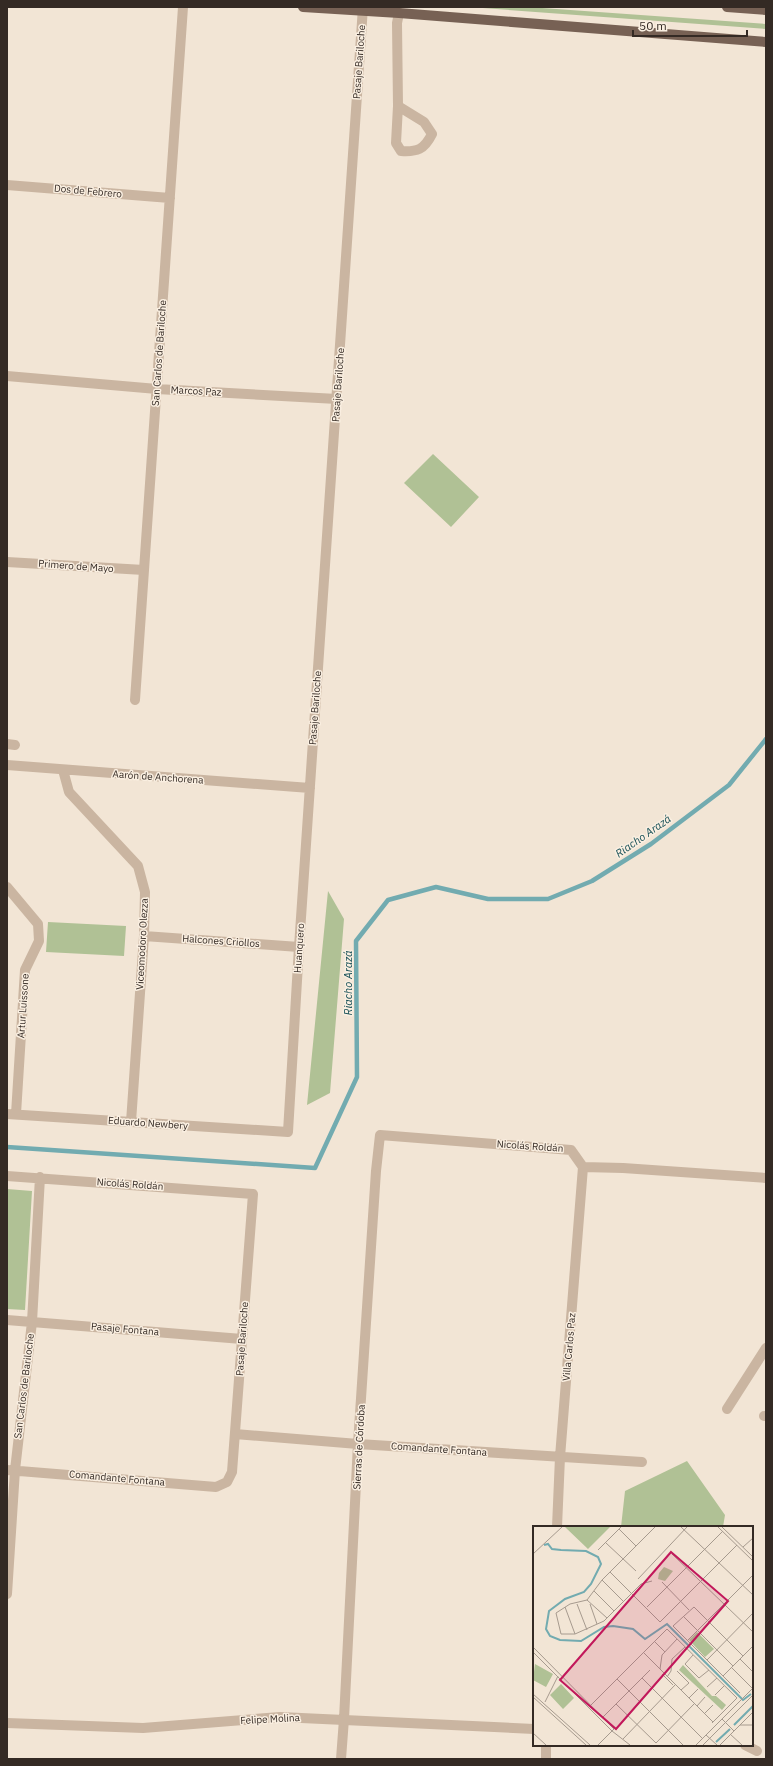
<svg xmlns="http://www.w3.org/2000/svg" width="773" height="1766" viewBox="0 0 773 1766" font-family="'IBM Plex Sans',sans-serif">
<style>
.green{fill:#b0c195}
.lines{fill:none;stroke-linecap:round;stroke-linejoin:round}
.stream{stroke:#72abb0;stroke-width:4.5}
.minor{stroke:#cab5a1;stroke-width:10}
.major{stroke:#776154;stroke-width:10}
.labels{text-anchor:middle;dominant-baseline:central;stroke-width:3;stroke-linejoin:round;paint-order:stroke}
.street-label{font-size:10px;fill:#342a24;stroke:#faefe1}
.water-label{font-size:11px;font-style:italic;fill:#185057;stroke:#faefe1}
.inset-river{fill:none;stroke:#72abb0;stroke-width:2}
.inset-road{fill:none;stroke:#a69a8e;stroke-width:1}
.view{fill:#c2185b;fill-opacity:0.15;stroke:#c2185b;stroke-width:2}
.inset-edge{fill:none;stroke:#342a24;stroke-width:2}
</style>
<rect width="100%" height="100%" fill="#f2e5d5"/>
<!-- green -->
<path class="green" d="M 469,7 L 528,7 L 766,24 L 766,29 Z
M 433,454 L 479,497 L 451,527 L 404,483 Z
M 328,891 L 344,919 L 330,1093 L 307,1105 Z
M 48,922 L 126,926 L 124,956 L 46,952 Z
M 7,1189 L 32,1191 L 25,1310 L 7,1309 Z
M 687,1461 L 725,1515 L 723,1527 L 621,1527 L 625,1491 Z"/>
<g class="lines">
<!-- stream -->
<path class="stream" d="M 7,1147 L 315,1168 L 357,1077 L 356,941 L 388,900 L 436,887 L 488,899 L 548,899 L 592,881 L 651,844 L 729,785 L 766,739"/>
<!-- minor -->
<path class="minor" d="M 398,106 L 424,122 L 432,134 C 424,150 417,152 401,151 L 396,143 L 398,106 L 397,23 L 399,13
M 7,185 L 170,198
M 7,376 L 157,389 L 337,399
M 7,562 L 144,570
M 135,700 L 183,7
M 7,744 L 15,745
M 7,765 L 310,788
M 63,770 L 69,792 L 138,866 L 145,892 L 144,936 L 131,1122
M 7,887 L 38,924 L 39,941 L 25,970 L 16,1114
M 144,936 L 299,947
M 7,1114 L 288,1132 L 299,947 L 363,7
M 7,1176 L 253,1194 L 232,1472 L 227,1482 L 216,1487 L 7,1470
M 7,1320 L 242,1339
M 727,1409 L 766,1348
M 764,1416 L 766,1416
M 235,1434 L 358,1444 L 642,1462
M 557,1527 L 560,1457 L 583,1167
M 7,1594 L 15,1470 L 32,1322 L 40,1177
M 7,1723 L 143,1728 L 280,1717 L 534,1729
M 745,1745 L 757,1751
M 341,1759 L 344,1719 L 358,1444 L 376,1171 L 380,1135 L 571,1150 L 583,1167 L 623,1168 L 766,1178
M 546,1759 L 546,1745"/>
<!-- major -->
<path class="major" d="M 303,7 L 399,13 L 766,42
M 727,7 L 766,10"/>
</g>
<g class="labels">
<!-- street labels -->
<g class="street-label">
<text transform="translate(359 62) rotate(-86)">Pasaje Bariloche</text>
<text transform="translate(88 191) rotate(5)">Dos de Febrero</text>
<text transform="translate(159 353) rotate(-86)">San Carlos de Bariloche</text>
<text transform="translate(338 385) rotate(-86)">Pasaje Bariloche</text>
<text transform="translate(196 391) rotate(3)">Marcos Paz</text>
<text transform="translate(76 566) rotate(4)">Primero de Mayo</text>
<text transform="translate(315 708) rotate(-86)">Pasaje Bariloche</text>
<text transform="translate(158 777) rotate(4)">Aarón de Anchorena</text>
<text transform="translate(221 941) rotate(4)">Halcones Criollos</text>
<text transform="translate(142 944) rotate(-87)">Viceomodoro Olezza</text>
<text transform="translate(299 948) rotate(-86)">Huanquero</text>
<text transform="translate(23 1006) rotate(-86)">Artur Luissone</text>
<text transform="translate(148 1123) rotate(4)">Eduardo Newbery</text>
<text transform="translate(530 1146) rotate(4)">Nicolás Roldán</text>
<text transform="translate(130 1184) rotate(4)">Nicolás Roldán</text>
<text transform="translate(125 1329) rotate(5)">Pasaje Fontana</text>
<text transform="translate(242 1339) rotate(-86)">Pasaje Bariloche</text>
<text transform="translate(569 1347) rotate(-85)">Villa Carlos Paz</text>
<text transform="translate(24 1386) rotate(-83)">San Carlos de Bariloche</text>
<text transform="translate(359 1447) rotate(-87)">Sierras de Córdoba</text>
<text transform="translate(439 1449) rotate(4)">Comandante Fontana</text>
<text transform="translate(117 1478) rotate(5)">Comandante Fontana</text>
<text transform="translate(270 1719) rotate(-3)">Felipe Molina</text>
</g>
<!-- water labels -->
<g class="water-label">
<text transform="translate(643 836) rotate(-35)">Riacho Arazá</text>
<text transform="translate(348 983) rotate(-90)">Riacho Arazá</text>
</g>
</g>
<!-- overview -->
<g transform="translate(533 1526)">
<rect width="220" height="220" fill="#f2e5d5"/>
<path d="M 32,1 L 77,1 L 55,23 ZM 131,41 L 140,45 L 132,55 L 125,53 L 126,47 ZM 164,106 L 181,123 L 172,131 L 156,114 ZM 2,138 L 20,148 L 13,161 L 0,154 ZM 150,139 L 179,170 L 183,170 L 193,179 L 189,184 L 146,144 ZM 28,158 L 41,172 L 30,183 L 17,169 Z" fill="#b0c195"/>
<path class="inset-river" d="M 11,19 L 15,18 L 19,23 L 28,24 L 53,25 L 65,31 L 68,38 L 58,58 L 51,66 L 32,73 L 16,85 L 13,103 L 17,110 L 27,114 L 48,115 L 71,101 L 80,100 L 100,103 L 112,113 L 134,98 L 210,174 L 218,168M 201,199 L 220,180M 183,216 L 197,203"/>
<path class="inset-road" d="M 148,1 L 220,69M 185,1 L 220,35M 189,1 L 220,31M 86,3 L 103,20M 73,17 L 103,45M 210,21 L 220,12M 65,24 L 88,1M 0,28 L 29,1M 139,28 L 220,106M 77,46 L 127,96 L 204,19M 105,53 L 154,1M 69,54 L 91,76M 119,55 L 108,58 L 71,95 L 42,108 L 28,108 L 23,87 L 37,78 L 54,74 L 69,54 L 122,1M 129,56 L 156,84M 61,65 L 81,85M 54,74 L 74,92M 44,78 L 54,104M 57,78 L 64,98M 32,81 L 42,108M 114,81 L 190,5M 150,90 L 200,140M 121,115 L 132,126M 154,115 L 220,49M 0,121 L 81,203 L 65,219M 0,126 L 79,205M 110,126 L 180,196M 160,129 L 152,138 L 166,152 L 176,144M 207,133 L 220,146M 174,134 L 220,87M 199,142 L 219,162M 127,143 L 129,129 L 144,113M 144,145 L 156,157 L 148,164M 129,148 L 140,159M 190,150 L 220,120M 134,151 L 138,145 L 139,133 L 152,121M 109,152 L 170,213M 84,153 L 150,219M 174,161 L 184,152M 207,167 L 140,100 L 161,81 L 210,130M 0,168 L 57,219M 182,169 L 191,160M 0,171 L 53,219M 156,172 L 165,163M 12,176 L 25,150M 83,178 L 123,217 L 161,178M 57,180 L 134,103 L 204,172 L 179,197M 164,180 L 172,171M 171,188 L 180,179M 70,191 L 117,144M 189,193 L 201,205M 207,199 L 220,199M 79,205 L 97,219M 0,207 L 13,219M 197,208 L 209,219M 173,209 L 184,219M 90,213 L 142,159M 163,219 L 220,162M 170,219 L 220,169M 187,219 L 220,186"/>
<path class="view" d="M 138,26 L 195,75 L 83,203 L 27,154 Z"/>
<rect width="220" height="220" class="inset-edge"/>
</g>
<!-- border -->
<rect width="773" height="1766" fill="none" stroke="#342a24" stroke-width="16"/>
<!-- scale -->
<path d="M633 30v6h114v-6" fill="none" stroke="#342a24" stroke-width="2"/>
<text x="639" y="30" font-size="12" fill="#342a24" stroke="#faefe1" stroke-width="3" paint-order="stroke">50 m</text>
</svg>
